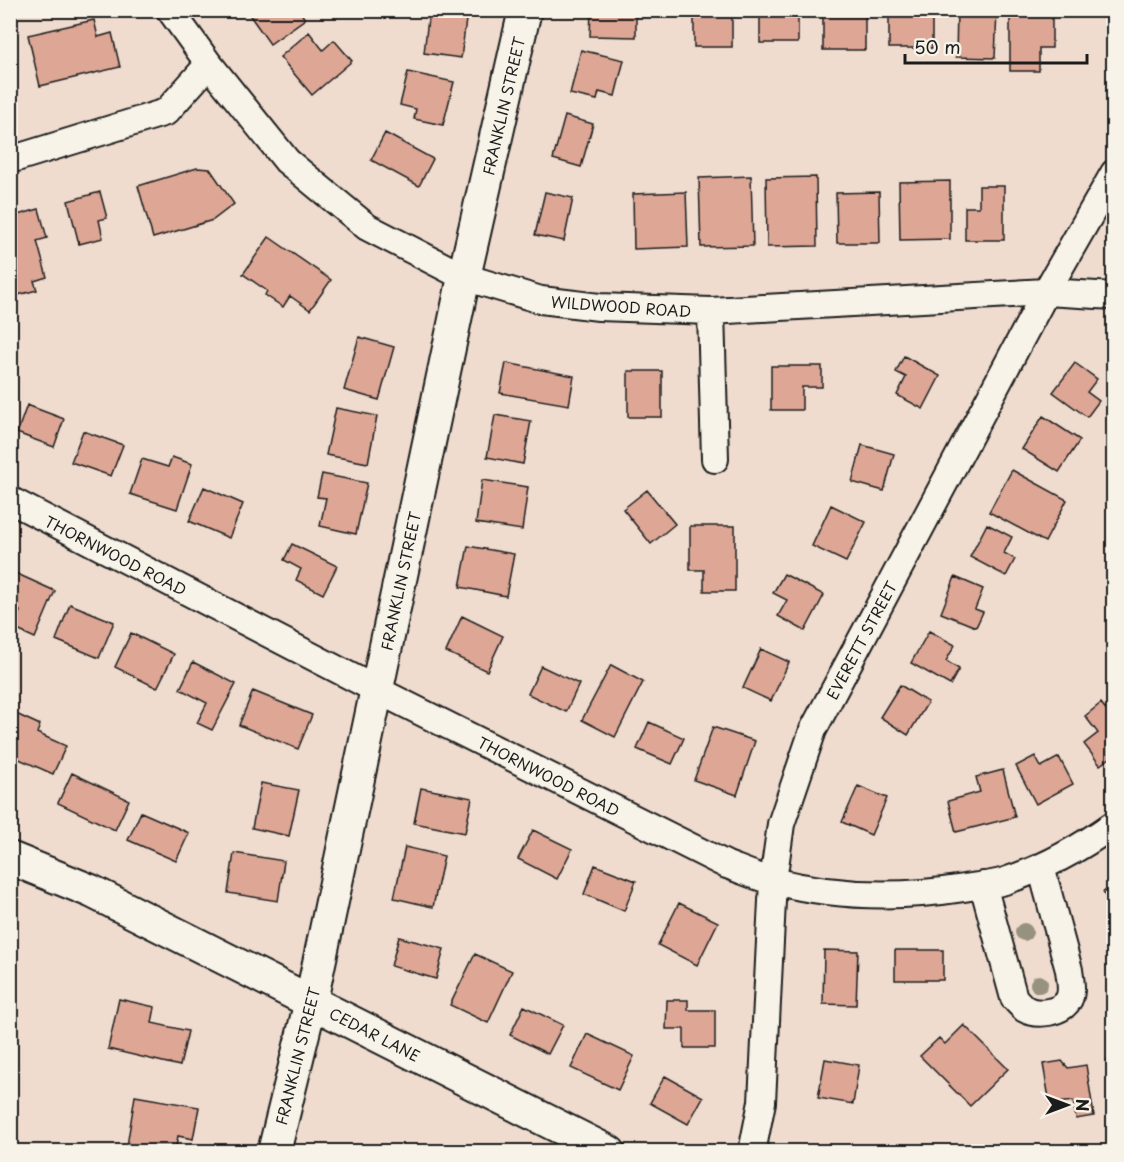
<svg xmlns="http://www.w3.org/2000/svg" width="1124" height="1162" viewBox="0 0 1124 1162" font-family="'Playpen Sans',sans-serif">
<style>
.building{fill:#dda695;stroke:#1c1c1c;stroke-width:1.5}
.lines{fill:none;stroke-linecap:round;stroke-linejoin:round}
.minor-casing{stroke:#1c1c1c;stroke-width:30}
.tertiary-casing{stroke:#1c1c1c;stroke-width:36}
.minor{stroke:#f7f3e8;stroke-width:26}
.tertiary{stroke:#f7f3e8;stroke-width:32}
.tree{fill:#97917f}
.labels{text-anchor:middle;dominant-baseline:central;stroke-width:4.5;stroke-linejoin:round;paint-order:stroke}
.street-label{font-size:15px;fill:#1c1c1c;stroke:#f7f3e8}
</style>
<rect width="100%" height="100%" fill="#efdccf"/>
<filter id="ink" filterUnits="userSpaceOnUse"><feTurbulence type="fractalNoise" baseFrequency=".0167" numOctaves="2"/><feDisplacementMap in="SourceGraphic" scale="12" xChannelSelector="R" yChannelSelector="G"/><feConvolveMatrix kernelMatrix="1 2 1 2 8 2 1 2 1" color-interpolation-filters="sRGB"/></filter>
<g filter="url(#ink)">
<!-- building -->
<path class="building" d="M 246,10 L 299,10 L 305,19 L 270,44 Z
M 429,10 L 467,12 L 461,58 L 424,53 Z
M 591,10 L 636,10 L 636,37 L 590,36 Z
M 694,10 L 732,10 L 732,47 L 694,47 Z
M 760,10 L 798,10 L 798,43 L 760,43 Z
M 823,10 L 865,10 L 865,50 L 823,50 Z
M 889,10 L 932,10 L 932,48 L 889,48 Z
M 957,10 L 997,10 L 995,58 L 956,57 Z
M 1010,10 L 1052,10 L 1052,48 L 1039,48 L 1039,71 L 1010,71 Z
M 1109,10 L 1114,10 L 1114,46 L 1109,46 Z
M 94,20 L 98,37 L 112,33 L 120,67 L 40,86 L 28,35 Z
M 309,32 L 323,50 L 334,40 L 352,61 L 312,95 L 280,57 Z
M 581,50 L 624,60 L 615,96 L 599,92 L 597,100 L 570,94 Z
M 408,72 L 454,82 L 443,125 L 414,119 L 416,109 L 400,105 Z
M 565,116 L 593,124 L 581,167 L 553,159 Z
M 385,133 L 433,159 L 419,186 L 371,160 Z
M 197,168 L 210,169 L 234,204 L 213,220 L 153,238 L 138,186 Z
M 751,176 L 753,246 L 701,247 L 699,178 Z
M 816,177 L 817,246 L 767,247 L 766,178 Z
M 950,181 L 950,239 L 900,240 L 899,182 Z
M 979,186 L 1004,186 L 1004,240 L 965,240 L 965,207 L 979,207 Z
M 100,192 L 107,218 L 99,220 L 103,238 L 79,244 L 68,201 Z
M 545,192 L 573,198 L 564,241 L 535,235 Z
M 686,192 L 688,247 L 634,249 L 633,194 Z
M 879,192 L 880,243 L 837,243 L 836,193 Z
M 39,209 L 47,238 L 37,241 L 47,277 L 34,281 L 37,290 L 14,296 L 10,285 L 10,217 Z
M 269,237 L 331,280 L 310,310 L 290,296 L 283,307 L 265,295 L 267,291 L 243,274 Z
M 359,337 L 394,347 L 379,400 L 344,390 Z
M 904,356 L 940,376 L 923,409 L 897,395 L 906,377 L 896,372 Z
M 506,363 L 574,376 L 569,405 L 500,393 Z
M 1075,363 L 1097,379 L 1087,392 L 1099,401 L 1087,417 L 1053,392 Z
M 771,366 L 822,366 L 822,387 L 802,387 L 802,410 L 771,410 Z
M 628,371 L 662,371 L 662,417 L 628,417 Z
M 27,405 L 64,419 L 54,447 L 17,433 Z
M 336,408 L 377,416 L 368,463 L 326,455 Z
M 495,415 L 531,421 L 523,464 L 487,457 Z
M 1043,416 L 1080,440 L 1059,472 L 1022,449 Z
M 83,431 L 123,445 L 111,476 L 71,462 Z
M 862,445 L 894,454 L 884,491 L 852,482 Z
M 172,457 L 192,464 L 177,509 L 130,494 L 142,459 L 168,467 Z
M 1012,470 L 1067,500 L 1045,542 L 989,512 Z
M 322,474 L 367,483 L 356,534 L 320,526 L 326,498 L 317,497 Z
M 482,480 L 528,487 L 522,530 L 476,523 Z
M 204,487 L 243,504 L 229,538 L 189,521 Z
M 647,490 L 675,524 L 651,544 L 623,509 Z
M 831,505 L 866,522 L 846,562 L 812,546 Z
M 987,524 L 1012,537 L 1004,553 L 1015,559 L 1006,576 L 970,557 Z
M 690,526 L 735,526 L 735,591 L 704,591 L 704,570 L 690,570 Z
M 292,544 L 337,566 L 323,594 L 296,580 L 301,569 L 284,560 Z
M 468,546 L 514,554 L 506,596 L 460,587 Z
M 13,572 L 55,591 L 35,638 L 13,628 L 20,611 L 10,606 L 10,579 Z
M 784,574 L 824,595 L 805,631 L 778,616 L 787,600 L 773,593 Z
M 955,577 L 983,589 L 975,609 L 983,612 L 976,627 L 941,613 Z
M 70,604 L 114,622 L 99,658 L 56,640 Z
M 462,616 L 503,636 L 487,671 L 446,652 Z
M 929,631 L 955,645 L 946,661 L 959,669 L 950,685 L 911,663 Z
M 131,633 L 174,654 L 157,688 L 115,667 Z
M 761,649 L 789,662 L 771,701 L 743,688 Z
M 193,662 L 236,684 L 212,730 L 197,723 L 207,703 L 180,689 Z
M 611,665 L 643,682 L 615,737 L 582,720 Z
M 541,666 L 579,684 L 566,712 L 528,694 Z
M 900,685 L 928,702 L 908,735 L 880,717 Z
M 253,691 L 312,715 L 298,749 L 239,725 Z
M 1101,703 L 1114,720 L 1114,755 L 1100,765 L 1084,744 L 1098,733 L 1085,716 Z
M 14,713 L 40,725 L 37,733 L 66,746 L 53,774 L 10,755 L 10,722 Z
M 649,722 L 684,738 L 672,764 L 637,749 Z
M 713,727 L 755,741 L 737,795 L 694,780 Z
M 1035,756 L 1041,767 L 1059,757 L 1073,784 L 1036,804 L 1016,766 Z
M 1003,770 L 1015,817 L 956,832 L 948,801 L 980,792 L 976,777 Z
M 72,773 L 129,800 L 115,830 L 58,803 Z
M 261,783 L 299,790 L 289,836 L 252,828 Z
M 858,786 L 887,798 L 871,835 L 842,822 Z
M 421,788 L 472,798 L 465,833 L 414,823 Z
M 141,812 L 189,833 L 176,861 L 128,840 Z
M 533,830 L 572,849 L 557,879 L 518,859 Z
M 405,847 L 444,856 L 433,907 L 394,898 Z
M 234,853 L 284,861 L 278,901 L 228,893 Z
M 595,865 L 636,881 L 624,911 L 584,894 Z
M 1114,886 L 1114,912 L 1103,892 Z
M 679,903 L 718,922 L 697,965 L 658,945 Z
M 399,937 L 444,949 L 436,979 L 391,966 Z
M 824,950 L 858,951 L 856,1005 L 823,1004 Z
M 895,950 L 943,950 L 943,980 L 895,980 Z
M 475,954 L 512,971 L 488,1023 L 450,1005 Z
M 119,999 L 155,1007 L 152,1023 L 188,1031 L 180,1066 L 108,1049 Z
M 667,1000 L 688,1000 L 688,1010 L 715,1010 L 715,1048 L 684,1048 L 684,1029 L 666,1029 Z
M 524,1006 L 563,1025 L 548,1054 L 510,1035 Z
M 964,1025 L 1008,1069 L 970,1106 L 920,1056 L 939,1038 L 945,1044 Z
M 587,1034 L 634,1056 L 618,1090 L 571,1068 Z
M 1114,1054 L 1114,1066 L 1107,1060 Z
M 825,1059 L 859,1065 L 853,1104 L 818,1098 Z
M 1062,1061 L 1068,1068 L 1086,1065 L 1094,1116 L 1076,1119 L 1073,1101 L 1050,1104 L 1043,1064 Z
M 665,1076 L 703,1097 L 688,1124 L 650,1103 Z
M 135,1096 L 199,1107 L 193,1139 L 178,1136 L 175,1152 L 126,1152 Z"/>
<g class="lines">
<defs>
<path id="minor" d="M 170,10 L 209,64 L 287,161 L 367,227 L 464,277 L 541,300 L 599,307 L 711,311 L 1046,292 L 1114,296
M 10,160 L 166,112 L 209,64
M 711,311 L 715,459
M 10,500 L 377,690 L 727,865 C 742,870 758,878 774,881 C 836,897 901,898 964,888 C 977,886 992,885 1005,881 C 1042,869 1082,847 1114,824
M 983,885 L 1014,998 C 1018,1002 1021,1006 1025,1009 C 1037,1016 1062,1013 1069,999 C 1073,990 1070,979 1069,970 L 1041,867
M 752,1152 L 762,1102 L 773,881 L 781,824 L 813,730 L 1046,292 L 1114,173"/>
<path id="tertiary" d="M 10,858 L 91,891 L 609,1152
M 274,1152 L 311,1001 L 464,277 L 525,10"/>
</defs>
<!-- minor casing -->
<use href="#minor" class="minor-casing"/>
<!-- tertiary casing -->
<use href="#tertiary" class="tertiary-casing"/>
<!-- minor -->
<use href="#minor" class="minor"/>
<!-- tertiary -->
<use href="#tertiary" class="tertiary"/>
</g>
<!-- trees -->
<g class="tree">
<circle cx="1024" cy="932" r="9"/>
<circle cx="1039" cy="984" r="9"/>
</g>
</g>
<g class="labels">
<!-- street labels -->
<g class="street-label">
<text transform="translate(503 106) rotate(-77)">FRANKLIN STREET</text>
<text transform="translate(621 306) rotate(4)">WILDWOOD ROAD</text>
<text transform="translate(116 555) rotate(27)">THORNWOOD ROAD</text>
<text transform="translate(400 581) rotate(-78)">FRANKLIN STREET</text>
<text transform="translate(861 640) rotate(-62)">EVERETT STREET</text>
<text transform="translate(549 776) rotate(27)">THORNWOOD ROAD</text>
<text transform="translate(375 1034) rotate(27)">CEDAR LANE</text>
<text transform="translate(297 1056) rotate(-76)">FRANKLIN STREET</text>
</g>
</g>
<!-- margin -->
<rect width="1124" height="1162" fill="none" stroke="#f7f3e8" stroke-width="36"/>
<rect x="18" y="18" width="1088" height="1126" fill="none" stroke="#1c1c1c" stroke-width="2" filter="url(#ink)"/>
<!-- north arrow -->
<g transform="translate(1067 1105) rotate(90)" stroke="#f7f3e8" stroke-width="4.5" paint-order="stroke">
<path d="M0-4.5L10 22L0 15L-10 22Z" fill="#1c1c1c"/>
<text y="-9" font-size="16" font-weight="bold" text-anchor="middle" fill="#1c1c1c">N</text>
</g>
<!-- scale -->
<path d="M905 54v9h182v-9" fill="none" stroke="#1c1c1c" stroke-width="3"/>
<text x="914" y="54" font-size="18" fill="#1c1c1c" stroke="#f7f3e8" stroke-width="4.5" paint-order="stroke">50 m</text>
</svg>
